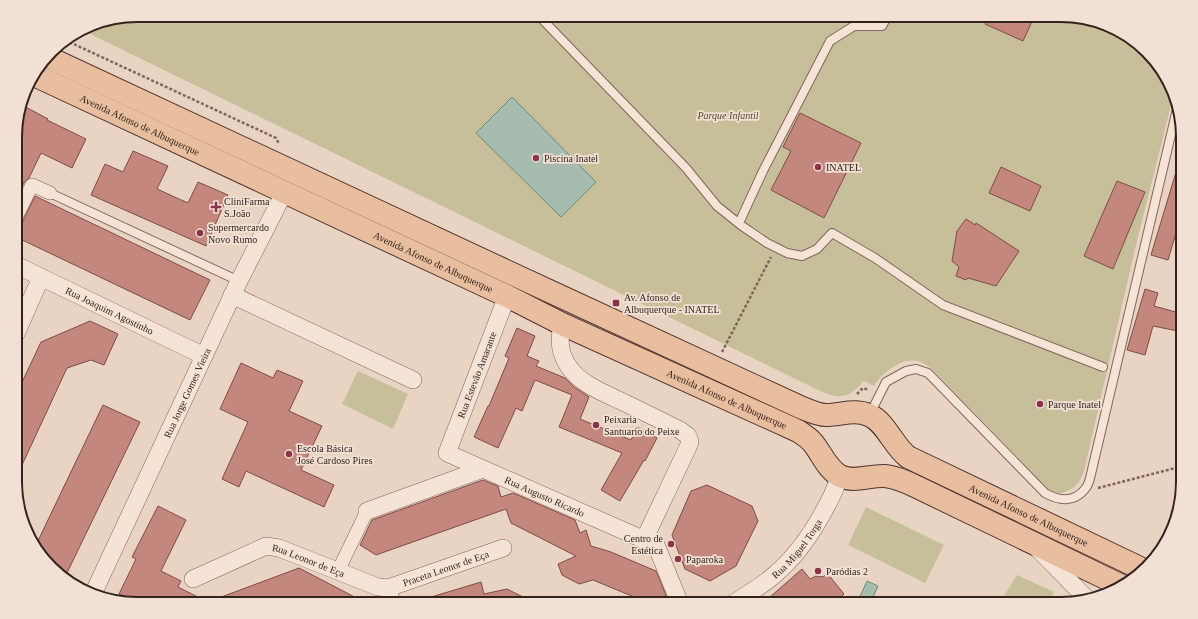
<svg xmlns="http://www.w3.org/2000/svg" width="1198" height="619" viewBox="0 0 1198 619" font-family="'Times New Roman',serif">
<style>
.green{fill:#c6bf99}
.water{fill:#a5bcaf;stroke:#6d897b}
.building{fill:#c3877e;stroke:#7e4c45}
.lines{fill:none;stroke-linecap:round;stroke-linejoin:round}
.service-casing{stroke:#81665c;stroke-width:10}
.pedestrian-casing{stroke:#81665c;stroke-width:14}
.minor-casing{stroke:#81665c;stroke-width:18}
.primary-casing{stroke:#503630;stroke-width:24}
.path{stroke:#81665c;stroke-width:2.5;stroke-dasharray:3 2;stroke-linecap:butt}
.service{stroke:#f5e3d6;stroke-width:8}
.pedestrian{stroke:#f5e3d6;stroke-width:13}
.minor{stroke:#f5e3d6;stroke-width:17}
.primary{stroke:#e8be9f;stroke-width:22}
.poi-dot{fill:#8a334b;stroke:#f1e0d3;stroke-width:1.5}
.labels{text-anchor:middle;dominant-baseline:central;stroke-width:3.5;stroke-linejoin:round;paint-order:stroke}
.park-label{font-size:10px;font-style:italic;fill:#4d4c28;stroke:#f1e0d3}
.street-label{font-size:10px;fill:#33231f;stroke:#f1e0d3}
.poi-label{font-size:10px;fill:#33231f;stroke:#f1e0d3;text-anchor:start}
.rim{fill:none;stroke:#33231f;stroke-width:2}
</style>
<rect width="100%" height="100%" fill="#e9d4c4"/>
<!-- green -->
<path class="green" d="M 137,15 L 1061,15 L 1115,28 L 1162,69 L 1173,97 L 1135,249 L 1084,471 L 1079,482 L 1073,488 L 1065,492 L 1058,494 L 1050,491 L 932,369 C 928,366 923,362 917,361 C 901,358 882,373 874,386 L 864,381 C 860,385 857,389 852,392 C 839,402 822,392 810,386 L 82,30 L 91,24 Z
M 358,371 L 408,394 L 393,429 L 342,404 Z
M 866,507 L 944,545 L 925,583 L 848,545 Z
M 1017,575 L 1054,592 L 1047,604 L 1035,604 L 1030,602 L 1029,604 L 999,604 Z"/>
<!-- water -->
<path class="water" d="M 512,97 L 596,182 L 561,217 L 476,133 Z
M 867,581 L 878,586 L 870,604 L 858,604 L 857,603 Z"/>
<!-- building -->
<path class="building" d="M 989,15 L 1035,15 L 1023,41 L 985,24 Z
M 22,105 L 48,119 L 47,120 L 86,139 L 72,168 L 41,153 L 29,178 L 25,181 L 15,200 L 15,129 Z
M 800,113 L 861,143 L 824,218 L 771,190 L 791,151 L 783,147 Z
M 133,151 L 168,166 L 157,189 L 188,203 L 198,182 L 228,195 L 206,246 L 91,195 L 105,164 L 123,172 Z
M 1179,162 L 1182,162 L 1182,213 L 1168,260 L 1151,255 Z
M 1001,167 L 1041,186 L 1030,211 L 989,193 Z
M 1117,181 L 1145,192 L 1113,269 L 1084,256 Z
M 35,196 L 210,280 L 190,320 L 16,237 L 15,227 L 19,226 L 22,223 Z
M 966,219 L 975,225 L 976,223 L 1019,251 L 996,286 L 968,278 L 966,280 L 956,276 L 959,267 L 952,261 L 957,231 Z
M 1145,289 L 1158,293 L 1154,306 L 1183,314 L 1183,332 L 1153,326 L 1145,355 L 1127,350 Z
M 90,321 L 118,334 L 104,365 L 91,360 L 67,368 L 16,478 L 16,395 L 41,342 Z
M 517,328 L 535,336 L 527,356 L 539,361 L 536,366 L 565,378 L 574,387 L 589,397 L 580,419 L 631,440 L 637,427 L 657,438 L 645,461 L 644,460 L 620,501 L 601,490 L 622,453 L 559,427 L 572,395 L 535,380 L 522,411 L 516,408 L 498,448 L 474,437 L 488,406 L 489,406 L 509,358 L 505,356 Z
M 241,363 L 273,378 L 277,370 L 303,381 L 289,411 L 322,426 L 301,470 L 334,485 L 324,507 L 246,471 L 239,487 L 222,479 L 248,422 L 220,409 Z
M 103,405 L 140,422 L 65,577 L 40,556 L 36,545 Z
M 483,480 L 498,486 L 501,497 L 513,493 L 575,520 L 580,533 L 586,530 L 591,546 L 611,552 L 656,571 L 668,600 L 656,604 L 651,604 L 593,580 L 579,584 L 562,575 L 558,564 L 576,556 L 511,523 L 506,509 L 376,555 L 360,545 L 372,520 Z
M 707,485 L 752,506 L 758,521 L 736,566 L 710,581 L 685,569 L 672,535 L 691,491 Z
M 158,506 L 186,520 L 161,571 L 181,581 L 178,587 L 208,602 L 299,568 L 368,604 L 139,604 L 119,594 L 136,559 L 132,557 Z
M 802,569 L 810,579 L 816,576 L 823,577 L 827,573 L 844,594 L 833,604 L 762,604 Z
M 481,582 L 484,594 L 507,589 L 537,604 L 419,604 L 418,601 Z"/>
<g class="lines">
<defs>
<path id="service" d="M 538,15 L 686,168 L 717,206 L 742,226 L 767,243 L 787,253 L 802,256 L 817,249 L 832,233 L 875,258 L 943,305 L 1103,367
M 50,193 L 239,281
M 739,223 L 763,171 L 830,41 L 854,26 L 882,26 L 888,15
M 870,414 L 886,382 L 906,371 L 916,369 L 928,373 L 1045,493 C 1059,501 1074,503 1085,489 C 1088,486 1090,479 1091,474 L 1177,109"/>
<path id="pedestrian" d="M 15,219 L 32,185 L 50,193
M 338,571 L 367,511"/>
<g id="minor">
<path id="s1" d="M 16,265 L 204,356"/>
<path d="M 232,295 L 413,380"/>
<path id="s2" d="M 507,296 L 447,453 L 656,545 L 680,604"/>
<path d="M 562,324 C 559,340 559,353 569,367 C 581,385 607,394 625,403 C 644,412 662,421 680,430 L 688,436 L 690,442 L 688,447 L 644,540"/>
<path d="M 16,334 L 41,277"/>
<path d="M 367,511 L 483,469"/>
<path d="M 1038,549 L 1086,598"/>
<path id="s3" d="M 193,579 L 266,546 L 279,548 L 378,587 L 388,588 L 392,604"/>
<path id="s4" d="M 388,588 L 503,548"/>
<path id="s5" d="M 93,594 L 239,281 L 284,193"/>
<path id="s6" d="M 732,604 C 746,595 760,587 772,577 C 795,558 813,532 826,507 C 832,497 836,486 840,476"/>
</g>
<g id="primary">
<path id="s7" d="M 47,57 L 549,291 L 800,407 C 808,410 817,415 826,415 C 841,415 854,409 869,415 C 886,422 893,446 908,457 L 1142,569"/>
<path id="s8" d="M 34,75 L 507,296 L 562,324 L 798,431 C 804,435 809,438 813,443 C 822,454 827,469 840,476 C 854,483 870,475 885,476 C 896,477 907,482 917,487 L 1122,586"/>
</g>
</defs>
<!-- service casing -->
<use href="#service" class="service-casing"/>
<!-- pedestrian casing -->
<use href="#pedestrian" class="pedestrian-casing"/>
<!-- minor casing -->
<use href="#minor" class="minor-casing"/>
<!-- primary casing -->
<use href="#primary" class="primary-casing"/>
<!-- path -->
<path class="path" d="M 65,40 L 276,138 L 279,144
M 722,352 L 771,257
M 857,394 L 863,388 L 869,390
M 1098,488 L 1183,466"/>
<!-- service -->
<use href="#service" class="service"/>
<!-- pedestrian -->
<use href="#pedestrian" class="pedestrian"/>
<!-- minor -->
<use href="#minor" class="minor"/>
<!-- primary -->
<use href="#primary" class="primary"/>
</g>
<!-- markers -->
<g class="poi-dot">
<circle cx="536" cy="158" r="4"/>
<circle cx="818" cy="167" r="4"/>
<path d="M214 201h4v4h4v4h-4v4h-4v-4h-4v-4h4z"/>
<circle cx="200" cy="233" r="4"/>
<rect x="612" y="299" width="8" height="8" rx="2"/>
<circle cx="1040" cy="404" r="4"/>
<circle cx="596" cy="425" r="4"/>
<circle cx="289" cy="454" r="4"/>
<circle cx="671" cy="544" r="4"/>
<circle cx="678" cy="559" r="4"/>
<circle cx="818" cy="571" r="4"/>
</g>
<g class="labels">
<!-- park labels -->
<g class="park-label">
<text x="728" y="115">Parque Infantil</text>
</g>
<!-- street labels -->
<g class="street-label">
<text stroke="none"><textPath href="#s8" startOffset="117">Avenida Afonso de Albuquerque</textPath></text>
<text stroke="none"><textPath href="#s8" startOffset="441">Avenida Afonso de Albuquerque</textPath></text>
<text stroke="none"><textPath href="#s1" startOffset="104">Rua Joaquim Agostinho</textPath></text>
<text transform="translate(477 375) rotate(-69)">Rua Estevão Amarante</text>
<text stroke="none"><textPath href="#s5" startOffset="222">Rua Jorge Gomes Vieira</textPath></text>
<text stroke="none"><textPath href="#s8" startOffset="765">Avenida Afonso de Albuquerque</textPath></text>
<text stroke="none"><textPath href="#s2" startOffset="275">Rua Augusto Ricardo</textPath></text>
<text stroke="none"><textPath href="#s7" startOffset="1093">Avenida Afonso de Albuquerque</textPath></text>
<text stroke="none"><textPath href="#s6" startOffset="86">Rua Miguel Torga</textPath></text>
<text stroke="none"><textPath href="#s3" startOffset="125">Rua Leonor de Eça</textPath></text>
<text stroke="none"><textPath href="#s4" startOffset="61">Praceta Leonor de Eça</textPath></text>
</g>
<!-- poi labels -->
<g class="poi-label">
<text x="544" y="158">Piscina Inatel</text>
<text x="826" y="167">INATEL</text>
<text x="224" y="201">CliniFarma<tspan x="224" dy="12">S.João</tspan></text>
<text x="208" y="227">Supermercardo<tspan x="208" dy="12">Novo Rumo</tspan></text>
<text x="624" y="297">Av. Afonso de<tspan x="624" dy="12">Albuquerque - INATEL</tspan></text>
<text x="1048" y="404">Parque Inatel</text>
<text x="604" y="419">Peixaria<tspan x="604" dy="12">Santuario do Peixe</tspan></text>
<text x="297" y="448">Escola Básica<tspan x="297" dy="12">José Cardoso Pires</tspan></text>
<text x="663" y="538" text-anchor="end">Centro de<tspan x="663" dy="12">Estética</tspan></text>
<text x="686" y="559">Paparoka</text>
<text x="826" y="571">Paródias 2</text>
</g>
</g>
<!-- crop -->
<path d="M0 0H1198V619H0ZM137 22H1061A115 115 0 0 1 1176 137V482A115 115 0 0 1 1061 597H137A115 115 0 0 1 22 482V137A115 115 0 0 1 137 22Z" fill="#f1e0d3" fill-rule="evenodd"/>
<path class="rim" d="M137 22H1061A115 115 0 0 1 1176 137V482A115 115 0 0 1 1061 597H137A115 115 0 0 1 22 482V137A115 115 0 0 1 137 22Z"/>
</svg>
